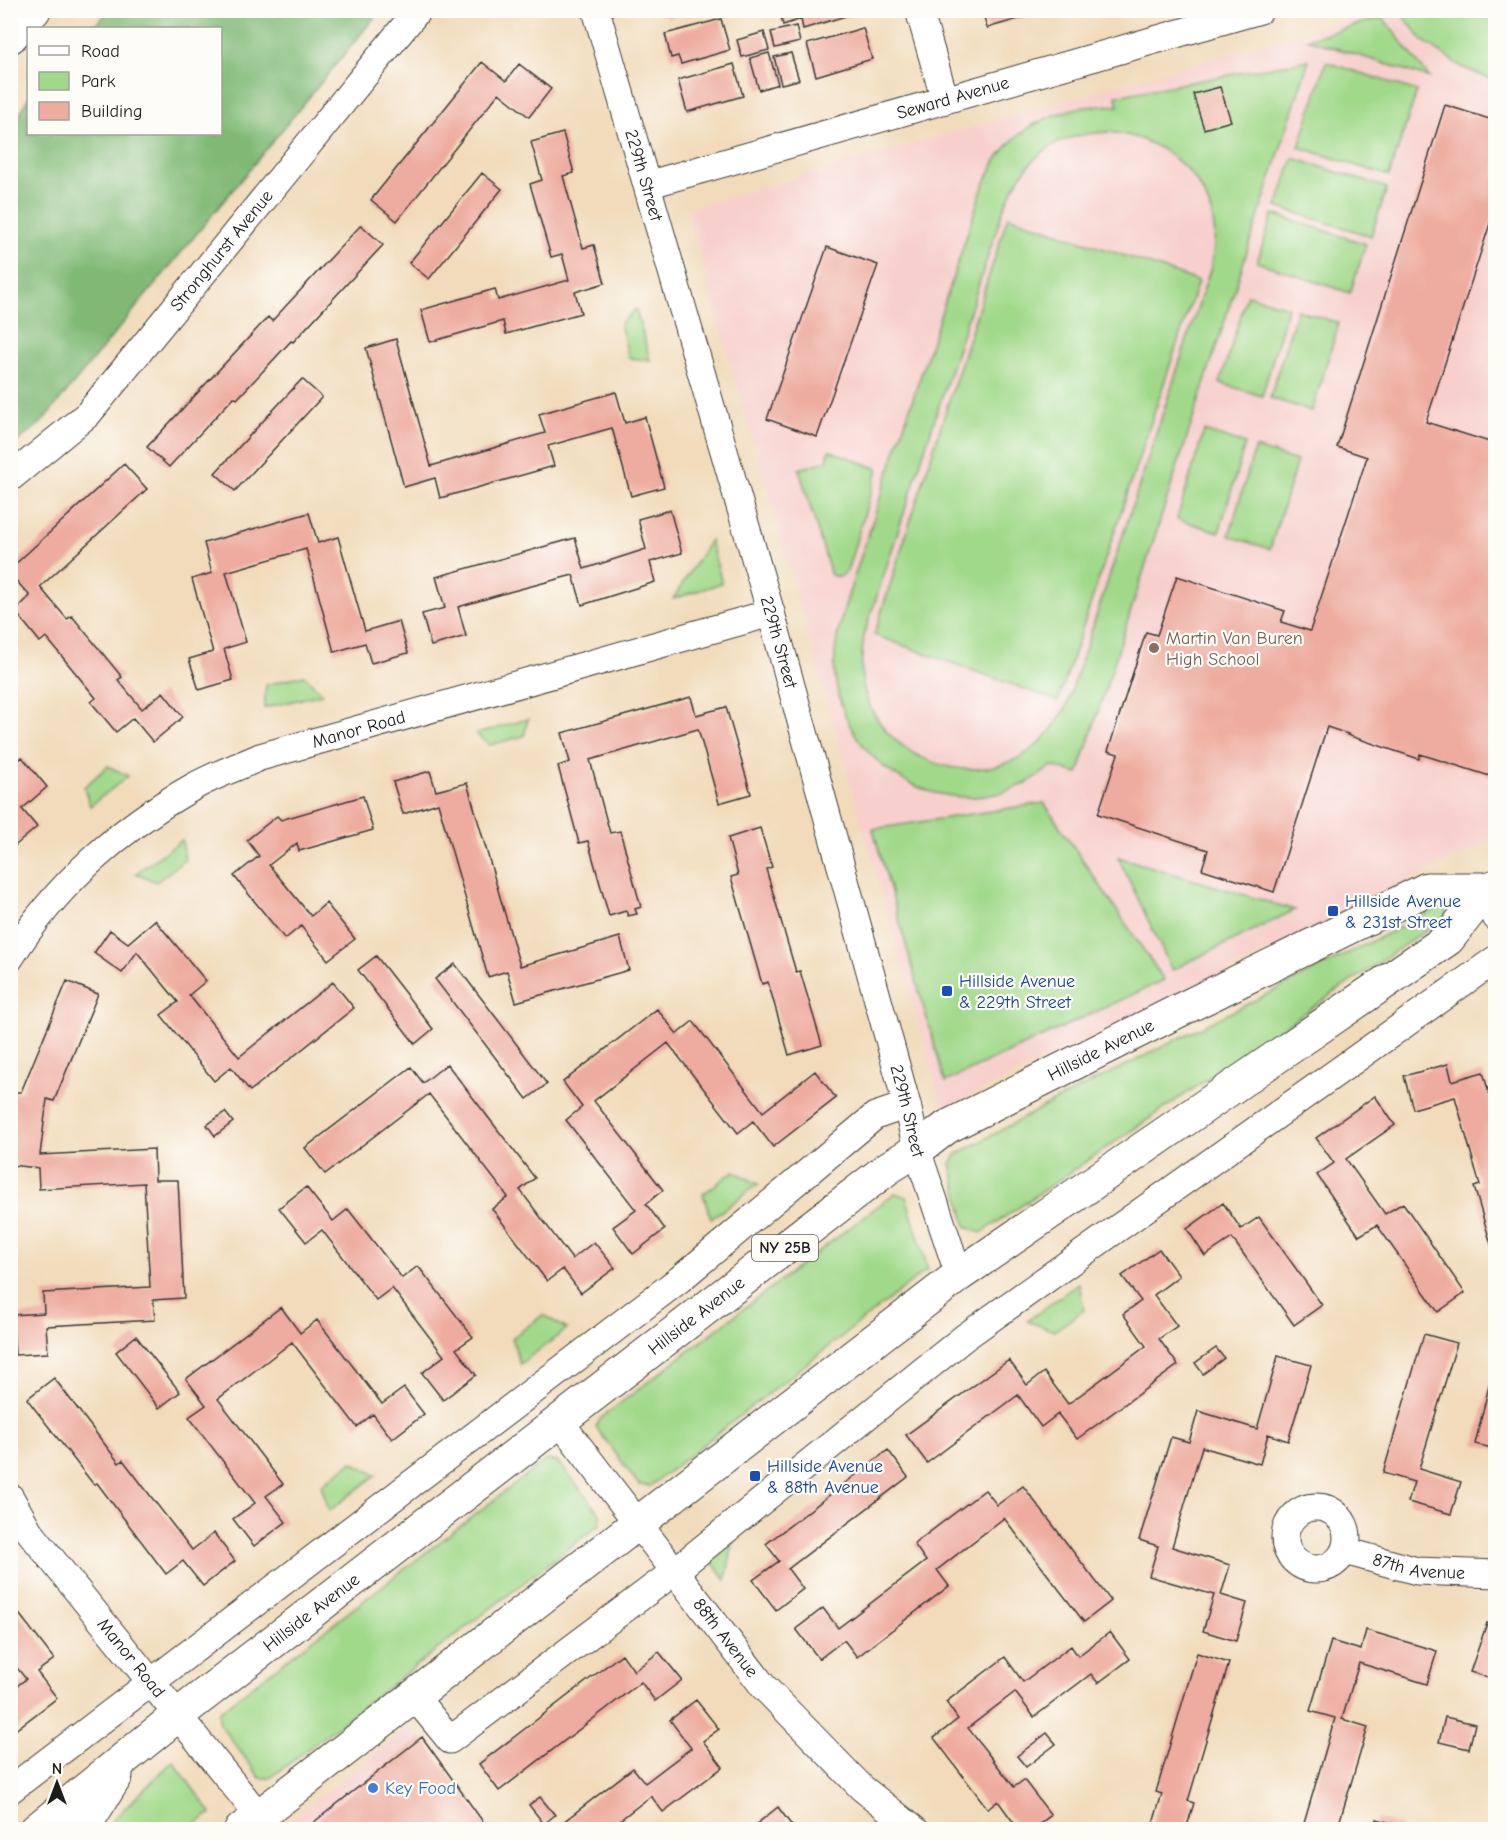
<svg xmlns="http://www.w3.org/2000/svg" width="1506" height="1840" viewBox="0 0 1506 1840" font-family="'Comic Neue',sans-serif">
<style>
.built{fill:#f7d0cd}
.green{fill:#a1d98a;stroke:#5e7a53;stroke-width:1.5;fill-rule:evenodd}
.forest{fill:#80b976;stroke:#4e6a49;stroke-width:1.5}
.building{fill:#eeab9f}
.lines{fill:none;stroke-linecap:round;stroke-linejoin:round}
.street-casing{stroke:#3c3934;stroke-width:29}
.primary-casing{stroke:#3c3934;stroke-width:35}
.highway-casing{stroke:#3c3934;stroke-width:35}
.street{stroke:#fff;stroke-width:27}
.primary{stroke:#fff;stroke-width:33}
.highway{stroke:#fff;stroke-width:33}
.education-dot{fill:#8d6e63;stroke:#fdfcf7;stroke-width:2}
.transit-dot{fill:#1a4fb4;stroke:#fdfcf7;stroke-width:2}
.shop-dot{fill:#3f7fe0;stroke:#fdfcf7;stroke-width:2}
.labels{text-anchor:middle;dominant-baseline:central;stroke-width:4.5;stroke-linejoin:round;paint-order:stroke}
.shield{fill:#fdfcf7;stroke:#605f5e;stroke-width:1.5}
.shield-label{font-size:16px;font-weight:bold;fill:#1c1c1c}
.street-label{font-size:18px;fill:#1c1c1c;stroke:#fdfcf7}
.education-label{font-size:18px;fill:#785e54;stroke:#fdfcf7;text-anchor:start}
.transit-label{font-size:18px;fill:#164399;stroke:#fdfcf7;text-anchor:start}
.shop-label{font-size:18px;fill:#366cbe;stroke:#fdfcf7;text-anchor:start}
</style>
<rect width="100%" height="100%" fill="#fdfcf7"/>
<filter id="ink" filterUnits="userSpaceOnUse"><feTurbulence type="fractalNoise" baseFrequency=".0167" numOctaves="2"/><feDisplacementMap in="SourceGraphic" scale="12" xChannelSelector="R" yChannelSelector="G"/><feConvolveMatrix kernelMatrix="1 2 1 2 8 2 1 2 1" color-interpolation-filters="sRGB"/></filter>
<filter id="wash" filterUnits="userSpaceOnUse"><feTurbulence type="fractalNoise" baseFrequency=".008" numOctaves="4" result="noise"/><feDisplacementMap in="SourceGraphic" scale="24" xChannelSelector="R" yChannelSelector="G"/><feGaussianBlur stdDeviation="1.35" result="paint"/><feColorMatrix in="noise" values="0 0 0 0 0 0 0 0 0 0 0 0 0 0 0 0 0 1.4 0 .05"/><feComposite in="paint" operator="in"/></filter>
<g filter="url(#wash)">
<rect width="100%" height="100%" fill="#f1dbbb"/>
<!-- built -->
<path class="built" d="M 1378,11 L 1495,11 L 1495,841 L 1439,865 L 1330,921 L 943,1109 L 687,209 Z
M 411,1727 L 493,1829 L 277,1830 Z"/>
<!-- green -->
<path class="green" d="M 1405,11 L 1495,11 L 1495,81 L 1462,67 L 1423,41 L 1400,12 Z
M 1383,18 L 1430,78 L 1307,39 L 1377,19 Z
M 1309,60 L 1078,774 L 1052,766 C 969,835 848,782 835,677 C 832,649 840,623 848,596 L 982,189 C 987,178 992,166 999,156 C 1026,119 1074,103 1118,106 L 1116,96 ZM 1108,132 C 1160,137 1206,172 1214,226 C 1216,240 1213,254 1211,267 L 1066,708 C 1057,722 1048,736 1035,747 C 975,795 879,760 863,685 C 860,668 862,651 864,635 L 1003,210 C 1024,159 1051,134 1108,132 Z
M 1326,62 L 1417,91 L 1389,176 L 1299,147 Z
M 1293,158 L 1387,188 L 1371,236 L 1277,207 Z
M 1273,214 L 1366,244 L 1350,293 L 1257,262 Z
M 1008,216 L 1198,281 L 1058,701 L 874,635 Z
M 1247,295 L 1288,307 L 1262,396 L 1220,383 Z
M 636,309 L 650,360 L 629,358 L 620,324 Z
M 1297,310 L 1339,323 L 1312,411 L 1270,398 Z
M 1204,431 L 1245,444 L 1219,532 L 1177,519 Z
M 1255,448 L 1297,461 L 1270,549 L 1229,536 Z
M 829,450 L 878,469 L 847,571 L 840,577 L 831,575 L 799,469 L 827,461 Z
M 710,540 L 722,583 L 673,599 Z
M 304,675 L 322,694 L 264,708 L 266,685 Z
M 528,719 L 524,736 L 490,745 L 476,734 Z
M 108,766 L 128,776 L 90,806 L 84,787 Z
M 1044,803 L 1164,980 L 945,1082 L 873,829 Z
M 182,840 L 185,860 L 156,882 L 136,873 Z
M 1118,857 L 1295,910 L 1172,970 Z
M 1438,908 L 1444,908 L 1447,916 L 981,1233 L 966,1227 L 951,1164 L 956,1155 L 1049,1104 Z
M 734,1171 L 758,1184 L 711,1219 L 703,1194 Z
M 895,1193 L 906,1197 L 928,1269 L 650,1486 L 639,1485 L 596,1427 L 601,1418 Z
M 1079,1283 L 1084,1310 L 1054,1331 L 1027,1321 Z
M 543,1315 L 567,1329 L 520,1364 L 512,1338 Z
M 546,1460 L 558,1462 L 600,1514 L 600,1524 L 270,1778 L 260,1778 L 219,1723 L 219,1712 Z
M 352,1462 L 376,1475 L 329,1511 L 321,1485 Z
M 734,1537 L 726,1580 L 708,1557 Z
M 173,1761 L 211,1813 L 189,1829 L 107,1829 L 113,1820 Z"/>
<!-- forest -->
<path class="forest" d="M 109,11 L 380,11 L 41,423 L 11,447 L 10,136 L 28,97 L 28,134 L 220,134 L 220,28 L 92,28 Z"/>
<g id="blocks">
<!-- building -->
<path class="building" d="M 665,10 L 691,10 L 691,11 L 667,18 Z
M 779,10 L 862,10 L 862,11 L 803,29 L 801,19 L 783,25 Z
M 982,10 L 1042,10 L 1042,12 L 987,28 Z
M 721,19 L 730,50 L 681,64 L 678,56 L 671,58 L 665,34 Z
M 796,26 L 800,42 L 775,48 L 771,32 Z
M 863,28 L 872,59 L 816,76 L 807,44 Z
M 764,32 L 769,50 L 742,57 L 737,40 Z
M 769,53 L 778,84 L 759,90 L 750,58 Z
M 791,53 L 799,80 L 781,84 L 774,57 Z
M 482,62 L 506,81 L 519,64 L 551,89 L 529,117 L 499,93 L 397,221 L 371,200 Z
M 734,64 L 743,96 L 687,112 L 678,80 Z
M 1220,87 L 1231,121 L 1204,129 L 1193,94 Z
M 1445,105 L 1496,121 L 1496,205 L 1426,422 L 1496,444 L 1496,778 L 1420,754 L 1419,759 L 1347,735 L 1348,734 L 1327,727 L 1274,892 L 1202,869 L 1208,850 L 1098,814 L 1118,754 L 1108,751 L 1146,632 L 1157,635 L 1177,576 L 1285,611 L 1281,622 L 1310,631 L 1367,457 L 1337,447 Z
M 563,133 L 574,173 L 563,176 L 583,248 L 594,245 L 605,283 L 575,292 L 581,313 L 506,334 L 503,321 L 430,342 L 421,310 L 495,289 L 498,300 L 569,280 L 562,254 L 551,257 L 530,184 L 542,180 L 531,142 Z
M 482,173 L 502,189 L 429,279 L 409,263 Z
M 361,225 L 383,245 L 293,342 L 291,341 L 237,399 L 234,397 L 169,467 L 147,447 L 268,317 L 272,321 Z
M 827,247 L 878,265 L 817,437 L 767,419 Z
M 396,339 L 431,466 L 545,433 L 539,414 L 616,392 L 625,423 L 645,417 L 664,487 L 631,496 L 612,428 L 548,446 L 554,466 L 512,478 L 440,498 L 435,478 L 404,487 L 366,348 Z
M 302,379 L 322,397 L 235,491 L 215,473 Z
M 124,464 L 147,489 L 40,587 L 67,619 L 72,616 L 122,677 L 118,680 L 142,709 L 163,692 L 183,717 L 153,742 L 133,718 L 116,732 L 91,702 L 96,698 L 46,637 L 40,642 L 15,611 L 30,596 L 10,574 L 10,569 Z
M 670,510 L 682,553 L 650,562 L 655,582 L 582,605 L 573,575 L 509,592 L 458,607 L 466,636 L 431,646 L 422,614 L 445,608 L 436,577 L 575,538 L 584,569 L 646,549 L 638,519 Z
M 309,513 L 318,543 L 338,537 L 365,631 L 399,621 L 408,653 L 371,663 L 365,643 L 334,652 L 306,549 L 226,572 L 246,642 L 224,649 L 233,680 L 199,690 L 189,659 L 213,652 L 192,579 L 212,573 L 204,543 Z
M 691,697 L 696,715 L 726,707 L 751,794 L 719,803 L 698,729 L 590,760 L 610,833 L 620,831 L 641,907 L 635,909 L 637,914 L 628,916 L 626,911 L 609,916 L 588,841 L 579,843 L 558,766 L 570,762 L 562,733 Z
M 10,752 L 18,761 L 22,757 L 47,787 L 22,809 L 37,827 L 10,850 L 10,806 L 15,803 L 10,798 Z
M 430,771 L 436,791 L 467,783 L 520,966 L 620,937 L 629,970 L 516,1002 L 507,971 L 488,977 L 438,803 L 403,814 L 393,782 Z
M 363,796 L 373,830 L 299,851 L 297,843 L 269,865 L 311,916 L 326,903 L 355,939 L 328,960 L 301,926 L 285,939 L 234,876 L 259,856 L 247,840 L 277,816 L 281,820 Z
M 760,828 L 772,867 L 766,869 L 796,972 L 800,971 L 822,1045 L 789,1055 L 768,982 L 762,984 L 731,877 L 738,875 L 728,838 Z
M 155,920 L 206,981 L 189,995 L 239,1057 L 333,982 L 354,1008 L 250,1091 L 231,1067 L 214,1081 L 161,1015 L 178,1002 L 137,952 L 122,973 L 94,953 L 110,930 L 128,943 Z
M 376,956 L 433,1029 L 415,1044 L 358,970 Z
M 455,964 L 547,1084 L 527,1099 L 435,979 Z
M 67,981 L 98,994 L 54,1101 L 47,1099 L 40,1155 L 154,1149 L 155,1180 L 178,1180 L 184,1298 L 153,1300 L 155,1320 L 46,1326 L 48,1353 L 15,1355 L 12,1315 L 44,1313 L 43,1293 L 150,1287 L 144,1183 L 39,1189 L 38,1168 L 10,1165 L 10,1117 L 14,1092 L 21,1092 Z
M 657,1009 L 677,1034 L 693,1021 L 763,1112 L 815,1071 L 836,1098 L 773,1147 L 753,1121 L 738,1133 L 668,1043 L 594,1101 L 663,1190 L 646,1204 L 665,1229 L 633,1254 L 613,1227 L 636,1210 L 566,1120 L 582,1107 L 563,1082 Z
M 447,1064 L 535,1178 L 520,1190 L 572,1259 L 594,1242 L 615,1268 L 581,1293 L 563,1269 L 547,1281 L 492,1209 L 508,1197 L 429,1094 L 325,1174 L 305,1148 L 411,1067 L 423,1083 Z
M 1448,1064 L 1452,1081 L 1483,1072 L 1496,1118 L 1496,1261 L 1474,1187 L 1480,1185 L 1455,1097 L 1413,1109 L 1404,1076 Z
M 1375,1096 L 1395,1125 L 1346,1159 L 1385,1214 L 1403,1203 L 1465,1293 L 1438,1312 L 1377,1225 L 1359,1236 L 1317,1175 L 1334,1163 L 1316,1138 Z
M 225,1112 L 233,1122 L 215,1136 L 207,1125 Z
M 306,1187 L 333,1221 L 348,1209 L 402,1278 L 418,1266 L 473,1337 L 456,1349 L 476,1375 L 443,1400 L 422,1373 L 444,1356 L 392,1288 L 376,1300 L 322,1230 L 306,1242 L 279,1208 Z
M 1223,1203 L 1241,1229 L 1259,1217 L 1322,1305 L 1294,1325 L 1232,1238 L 1205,1256 L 1187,1229 Z
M 1159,1249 L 1179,1276 L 1154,1295 L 1177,1326 L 1159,1339 L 1178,1365 L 1077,1439 L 1058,1414 L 1041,1427 L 1018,1395 L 927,1463 L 906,1435 L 1009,1360 L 1027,1385 L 1044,1372 L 1068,1404 L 1146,1346 L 1123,1314 L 1141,1301 L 1122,1276 Z
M 281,1307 L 300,1333 L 317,1320 L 382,1404 L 404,1388 L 424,1414 L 392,1439 L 373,1414 L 357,1427 L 292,1342 L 218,1399 L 283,1484 L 266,1496 L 286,1522 L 254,1546 L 233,1519 L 255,1503 L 189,1417 L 206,1405 L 186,1379 Z
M 1424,1334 L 1457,1343 L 1419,1469 L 1461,1482 L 1451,1514 L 1408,1502 L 1414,1482 L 1383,1473 Z
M 136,1336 L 180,1392 L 159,1408 L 116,1352 Z
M 1216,1348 L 1224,1358 L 1203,1374 L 1195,1363 Z
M 1278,1356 L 1311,1365 L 1288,1441 L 1268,1434 L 1260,1464 L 1202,1447 L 1172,1547 L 1230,1565 L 1221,1595 L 1247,1603 L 1236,1641 L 1203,1631 L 1214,1595 L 1149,1576 L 1158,1546 L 1139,1540 L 1171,1437 L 1189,1442 L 1198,1411 L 1257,1429 Z
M 1495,1361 L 1496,1361 L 1496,1449 L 1475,1444 Z
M 54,1378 L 119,1463 L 123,1460 L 192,1550 L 214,1533 L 235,1561 L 203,1586 L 183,1561 L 166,1574 L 97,1483 L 94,1485 L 27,1399 Z
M 888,1450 L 908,1477 L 788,1569 L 803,1589 L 776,1610 L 753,1580 L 779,1561 L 766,1544 Z
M 1023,1486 L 1111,1601 L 1084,1622 L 1004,1518 L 937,1570 L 949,1586 L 857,1657 L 844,1640 L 819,1659 L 796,1629 L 823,1608 L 838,1628 L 926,1561 L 914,1544 L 985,1490 L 997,1505 Z
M 10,1602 L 54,1659 L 37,1672 L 57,1698 L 10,1734 L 10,1691 L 26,1679 L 10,1659 Z
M 1487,1623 L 1496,1626 L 1496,1680 L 1470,1672 Z
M 1366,1630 L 1437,1651 L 1427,1684 L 1359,1663 L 1342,1719 L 1368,1727 L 1337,1830 L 1302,1830 L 1335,1718 L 1310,1711 L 1331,1641 L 1361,1650 Z
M 1110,1632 L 1130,1659 L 1098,1683 L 1091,1674 L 1034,1717 L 1015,1692 L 968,1728 L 1014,1787 L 1024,1780 L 1051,1815 L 1032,1830 L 1019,1830 L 998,1801 L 988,1809 L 934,1738 L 958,1719 L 946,1702 L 1005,1657 L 1023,1682 L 1071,1646 L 1078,1656 Z
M 659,1652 L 682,1680 L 655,1701 L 641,1682 L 499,1791 L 479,1764 L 622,1654 L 634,1671 Z
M 1197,1653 L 1229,1663 L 1188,1801 L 1194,1803 L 1186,1830 L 1151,1830 L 1162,1794 L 1156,1792 Z
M 696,1700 L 719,1729 L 703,1741 L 723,1767 L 663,1812 L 651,1796 L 607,1830 L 567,1830 L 562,1823 L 633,1768 L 645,1783 L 691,1748 L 670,1720 Z
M 1445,1717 L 1475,1724 L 1469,1749 L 1439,1742 Z
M 1047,1733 L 1056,1744 L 1026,1767 L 1017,1756 Z
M 422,1737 L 489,1830 L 304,1830 L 314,1822 Z
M 540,1797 L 555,1815 L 544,1824 L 529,1805 Z
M 778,1807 L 795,1830 L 749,1830 Z
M 1377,1819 L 1402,1826 L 1401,1830 L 1374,1830 Z"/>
</g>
</g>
<g filter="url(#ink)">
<use href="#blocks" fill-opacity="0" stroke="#3c3934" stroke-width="1.5"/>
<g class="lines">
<defs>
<g id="street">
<path id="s1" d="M 596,10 L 771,613 L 907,1105 L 917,1150 L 959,1275"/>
<path d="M 919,10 L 945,100"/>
<path id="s2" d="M 647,185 L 1260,10"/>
<path id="s3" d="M 10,478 L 88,414 L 418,10"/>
<path d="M 1487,889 L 1496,917"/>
<path id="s4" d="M 10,958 C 55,886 120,828 193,787 C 214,775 238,767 260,757 L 771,613"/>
<path id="s5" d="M 560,1422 L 763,1686 L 862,1788 L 915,1830"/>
<path id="s6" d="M 10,1497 L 29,1531 L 259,1816"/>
<circle cx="1316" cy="1538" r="31"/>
<path id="s7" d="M 1345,1551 L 1417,1571 L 1496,1574"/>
<path d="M 414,1696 L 450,1740 L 675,1571 L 965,1337 L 1496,959"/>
<path d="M 10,1790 L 680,1279 L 875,1116 L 907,1105"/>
</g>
<g id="primary">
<path id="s8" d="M 36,1830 L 178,1715 L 888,1168 L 917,1150 L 947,1127 L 1182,1009 L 1427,889 L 1487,889 L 1496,886"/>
<path d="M 82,1830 L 116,1776"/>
<path d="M 241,1830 L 959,1275 L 1448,939 L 1487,889"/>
</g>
<path id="highway" d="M 10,37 L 34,10"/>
</defs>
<!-- street casing -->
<use href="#street" class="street-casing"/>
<!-- primary casing -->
<use href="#primary" class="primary-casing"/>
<!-- highway casing -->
<use href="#highway" class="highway-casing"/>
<!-- street -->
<use href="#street" class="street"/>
<!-- primary -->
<use href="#primary" class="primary"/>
<!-- highway -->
<use href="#highway" class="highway"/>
</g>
</g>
<!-- markers -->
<circle class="education-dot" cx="1154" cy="648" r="6"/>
<g class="transit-dot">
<rect x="1327" y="905" width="12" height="12" rx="3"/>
<rect x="941" y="985" width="12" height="12" rx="3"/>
<rect x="749" y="1470" width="12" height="12" rx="3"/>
</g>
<circle class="shop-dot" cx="373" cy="1788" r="6"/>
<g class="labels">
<!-- shield labels -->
<rect class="shield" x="752" y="1235" width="66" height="26" rx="4.5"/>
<g class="shield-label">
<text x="785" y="1248">NY 25B</text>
</g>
<!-- street labels -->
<g class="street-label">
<text stroke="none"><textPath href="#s2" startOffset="318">Seward Avenue</textPath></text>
<text stroke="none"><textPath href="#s1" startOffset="172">229th Street</textPath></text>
<text stroke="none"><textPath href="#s3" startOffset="312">Stronghurst Avenue</textPath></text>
<text stroke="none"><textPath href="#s1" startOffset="658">229th Street</textPath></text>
<text stroke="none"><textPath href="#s4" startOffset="429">Manor Road</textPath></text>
<text stroke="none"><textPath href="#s8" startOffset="1323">Hillside Avenue</textPath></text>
<text stroke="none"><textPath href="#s1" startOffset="1144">229th Street</textPath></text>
<text stroke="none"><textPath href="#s8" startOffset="837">Hillside Avenue</textPath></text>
<text stroke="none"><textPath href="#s7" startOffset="76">87th Avenue</textPath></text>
<text stroke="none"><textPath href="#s8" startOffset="351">Hillside Avenue</textPath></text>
<text stroke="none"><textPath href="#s5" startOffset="272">88th Avenue</textPath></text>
<text stroke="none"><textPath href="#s6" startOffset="202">Manor Road</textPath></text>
</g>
<!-- education labels -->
<g class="education-label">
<text x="1166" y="638">Martin Van Buren<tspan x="1166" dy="21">High School</tspan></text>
</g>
<!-- transit labels -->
<g class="transit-label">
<text x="1345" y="901">Hillside Avenue<tspan x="1345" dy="21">&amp; 231st Street</tspan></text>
<text x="959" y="981">Hillside Avenue<tspan x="959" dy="21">&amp; 229th Street</tspan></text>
<text x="767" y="1466">Hillside Avenue<tspan x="767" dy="21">&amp; 88th Avenue</tspan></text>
</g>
<!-- shop labels -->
<g class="shop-label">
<text x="385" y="1788">Key Food</text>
</g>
</g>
<!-- margin -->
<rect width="1506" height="1840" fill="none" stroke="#fdfcf7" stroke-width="36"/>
<!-- legend -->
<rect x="27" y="27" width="195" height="108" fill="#fdfcf7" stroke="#a3a29f" stroke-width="1.5"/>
<rect x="39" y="46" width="30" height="9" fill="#ffffff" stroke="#a3a29f" stroke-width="1.5"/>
<text x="81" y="57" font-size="18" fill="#1c1c1c">Road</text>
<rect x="39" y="72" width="30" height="18" fill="#a1d98a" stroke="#a3a29f" stroke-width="1.5"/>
<text x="81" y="87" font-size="18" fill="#1c1c1c">Park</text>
<rect x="39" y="102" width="30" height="18" fill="#eeab9f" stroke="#a3a29f" stroke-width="1.5"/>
<text x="81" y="117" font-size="18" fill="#1c1c1c">Building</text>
<!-- north arrow -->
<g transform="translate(57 1783)" stroke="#fdfcf7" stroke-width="4.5" paint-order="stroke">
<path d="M0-4.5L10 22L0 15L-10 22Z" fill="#1c1c1c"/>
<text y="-9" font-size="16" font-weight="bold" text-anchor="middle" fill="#1c1c1c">N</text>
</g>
</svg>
